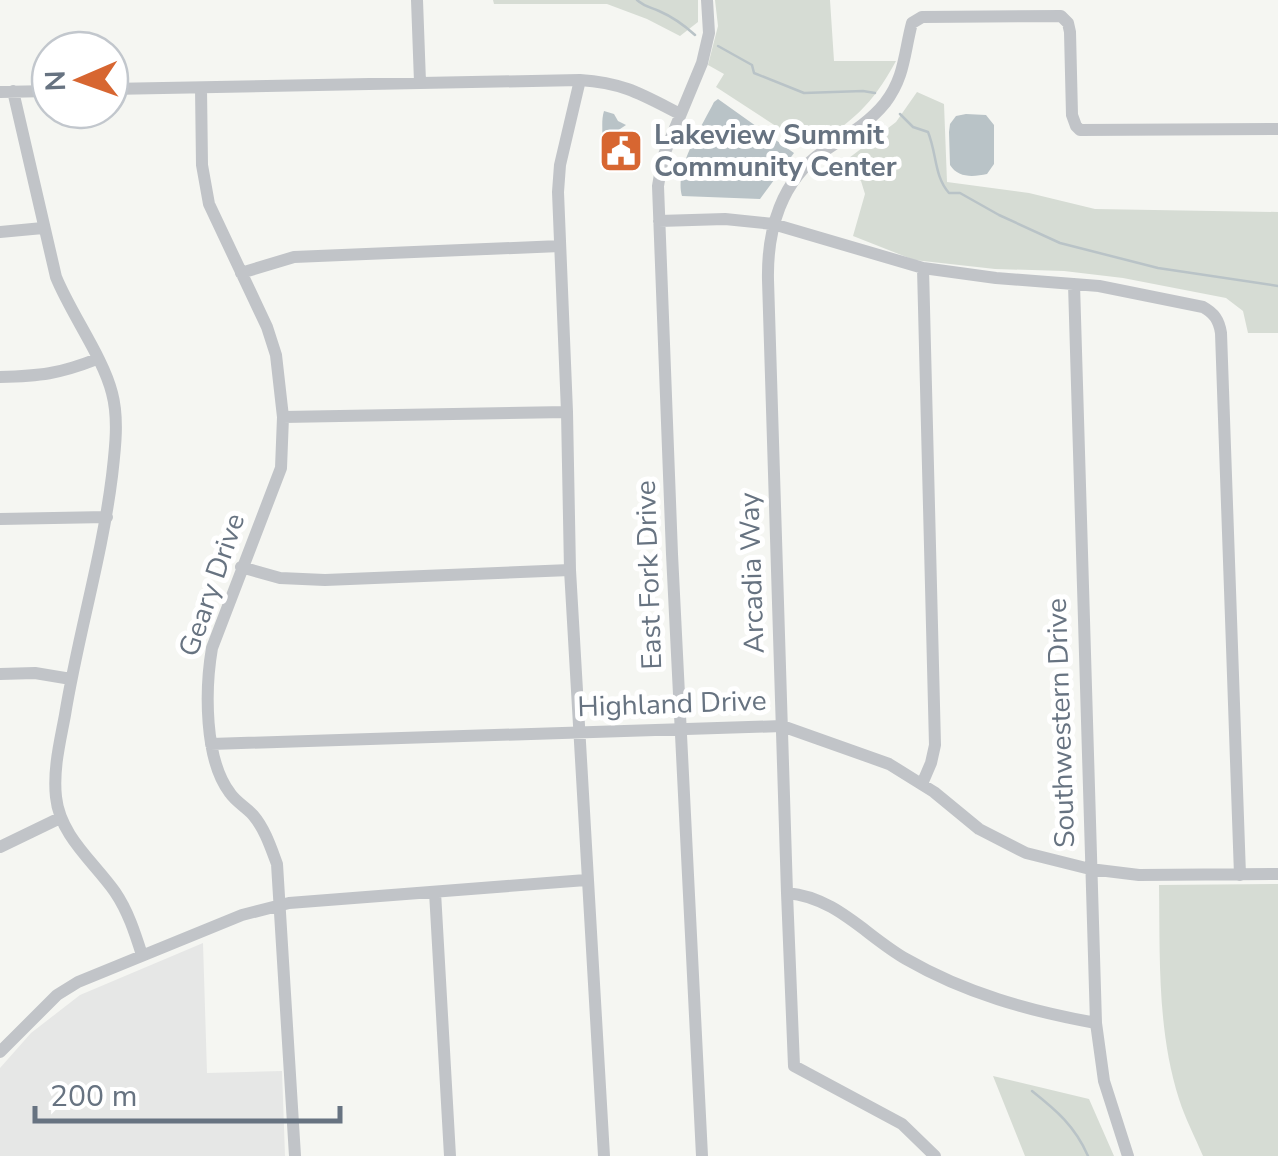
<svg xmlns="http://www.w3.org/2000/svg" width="1278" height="1156" viewBox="0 0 1278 1156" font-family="'Nunito Sans',sans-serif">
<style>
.built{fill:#e6e7e6}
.green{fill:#d6dcd4}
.water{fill:#b9c3c7}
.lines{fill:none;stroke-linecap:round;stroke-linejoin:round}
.stream{stroke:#b9c3c7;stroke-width:2.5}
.minor{stroke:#c1c4c8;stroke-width:12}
.labels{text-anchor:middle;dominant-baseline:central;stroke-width:10;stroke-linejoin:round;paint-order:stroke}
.poi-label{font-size:28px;font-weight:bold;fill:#677381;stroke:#fff;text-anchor:start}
.street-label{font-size:28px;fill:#677381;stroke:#fff}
</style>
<rect width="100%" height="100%" fill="#f5f6f2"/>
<!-- built -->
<path class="built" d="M 203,943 L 207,1073 L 282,1071 L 285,1156 L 0,1156 L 0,1068 L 31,1033 L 80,995 Z"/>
<!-- green -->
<path class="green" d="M 493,0 L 698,0 L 698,22 L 680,36 L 647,19 L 607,4 L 494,4 Z
M 715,0 L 830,0 L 834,61 L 896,61 C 871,107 853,120 811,149 L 716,87 L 724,74 L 708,65 L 718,26 Z
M 917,92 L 944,104 L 947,182 L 1029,193 L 1095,209 L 1278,212 L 1278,333 L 1248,333 L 1243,311 L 1226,298 L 1123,278 L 1064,271 L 995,269 L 914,260 L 853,236 L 865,194 L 861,181 L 832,171 L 896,122 Z
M 1278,884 L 1278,1156 L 1203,1156 C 1195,1137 1185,1118 1179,1099 C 1157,1030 1160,956 1159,885 Z
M 993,1076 L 1089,1099 L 1114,1156 L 1025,1156 Z"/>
<!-- water -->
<path class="water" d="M 718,99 L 794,153 L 760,199 L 682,196 C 674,169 701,128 714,102 Z
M 604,111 L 614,114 L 618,121 L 626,125 L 617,131 L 615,138 L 606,141 L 602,138 C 603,128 601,121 604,111 Z
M 966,114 L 986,115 L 994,125 L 994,164 L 987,174 C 973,177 958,178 950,165 L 949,132 L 950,124 L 956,116 Z"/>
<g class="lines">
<!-- stream -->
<path class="stream" d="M 637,0 C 645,7 650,7 659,11 C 673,17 684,25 695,35
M 718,46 L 752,65 L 754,73 L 804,93 L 863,91 L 875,93
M 900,114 L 913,127 L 928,132 C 937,154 934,176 949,193 L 960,193 L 999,215 L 1060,243 L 1158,268 L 1278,286
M 1032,1091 C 1056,1110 1075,1126 1088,1156"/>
<!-- minor -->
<path class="minor" d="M 417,0 L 420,82
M 580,80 L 560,165 L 558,192 L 567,412 L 570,570 L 604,1156
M 201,88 L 202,165 L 209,204 L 267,327 L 276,355 L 283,417 L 281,468 L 212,648 C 205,689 204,759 230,793 C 236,802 246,807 253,815 C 265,829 271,848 277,864 L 295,1156
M 110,89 L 580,80 C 624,83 641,94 680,114
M 13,91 L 56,277 C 71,314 103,357 112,393 C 119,419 115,450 112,476 C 102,557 78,635 65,715 C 60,742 53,769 56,797 C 60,836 94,862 115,892 C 128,911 135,933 142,955
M 0,92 L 50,91
M 659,221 L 725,219 L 773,224 L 923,268 L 996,278 L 1099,286 L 1203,307 C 1214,313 1219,320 1221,333 L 1240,875
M 0,232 L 43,228
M 241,273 L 294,257 L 560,246
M 1074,284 L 1096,1023 L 1104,1081 L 1128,1156
M 0,377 C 40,376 59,374 97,359
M 283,417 L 567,412
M 0,519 L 107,517
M 241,567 L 280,578 L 325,580 L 570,570
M 0,674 L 35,673 L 71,679
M 211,744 L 782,726 L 889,764 L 934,792 L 979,829 L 1026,853 L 1090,869 L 1139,875 L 1278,874
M 922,784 L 931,763 L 935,745 L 923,268
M 0,847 L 60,818
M 435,892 L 450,1156
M 787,893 C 836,897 866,936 906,959 C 965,993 1029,1011 1096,1023
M 0,1052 L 57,995 L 78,982 L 242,915 L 289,903 L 586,880
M 702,1156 L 672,554 L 658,186 L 663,157 L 702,63 L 709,33 L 707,0
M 935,1156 L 902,1124 L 794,1066 L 787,893 L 768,280 C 767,230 781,180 824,151 C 846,136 868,124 885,103 C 905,77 904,53 912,23 L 922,17 L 1061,16 L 1068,23 L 1070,32 L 1072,115 L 1076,126 L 1080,130 L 1278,129"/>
</g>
<!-- icons -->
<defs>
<symbol id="civic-square" viewBox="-11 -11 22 22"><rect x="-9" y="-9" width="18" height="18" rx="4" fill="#d76631" stroke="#fff"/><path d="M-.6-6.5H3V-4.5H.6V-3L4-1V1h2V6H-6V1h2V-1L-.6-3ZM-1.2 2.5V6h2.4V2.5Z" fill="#fff"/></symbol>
</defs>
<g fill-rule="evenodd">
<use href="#civic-square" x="596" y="126" width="50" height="50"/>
</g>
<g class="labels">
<!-- poi labels -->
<g class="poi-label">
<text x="654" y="135">Lakeview Summit<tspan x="654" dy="32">Community Center</tspan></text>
</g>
<!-- street labels -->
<g class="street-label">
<text transform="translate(752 573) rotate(-92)">Arcadia Way</text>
<text transform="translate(649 575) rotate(-92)">East Fork Drive</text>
<text transform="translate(212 585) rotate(-71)">Geary Drive</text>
<text transform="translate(672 704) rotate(-2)">Highland Drive</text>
<text transform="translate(1061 723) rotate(-92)">Southwestern Drive</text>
</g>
</g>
<!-- north arrow -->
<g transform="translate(80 80) rotate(268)"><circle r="48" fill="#ffffff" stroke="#c2c7cd" stroke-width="2.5"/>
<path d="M0-8L18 38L0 25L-18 38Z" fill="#d76631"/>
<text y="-15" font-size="28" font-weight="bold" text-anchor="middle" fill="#677381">N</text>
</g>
<!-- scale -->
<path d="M35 1106v15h305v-15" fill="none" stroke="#677381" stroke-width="5"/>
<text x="50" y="1106" font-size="30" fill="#677381" stroke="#ffffff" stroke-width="8" paint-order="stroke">200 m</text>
</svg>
